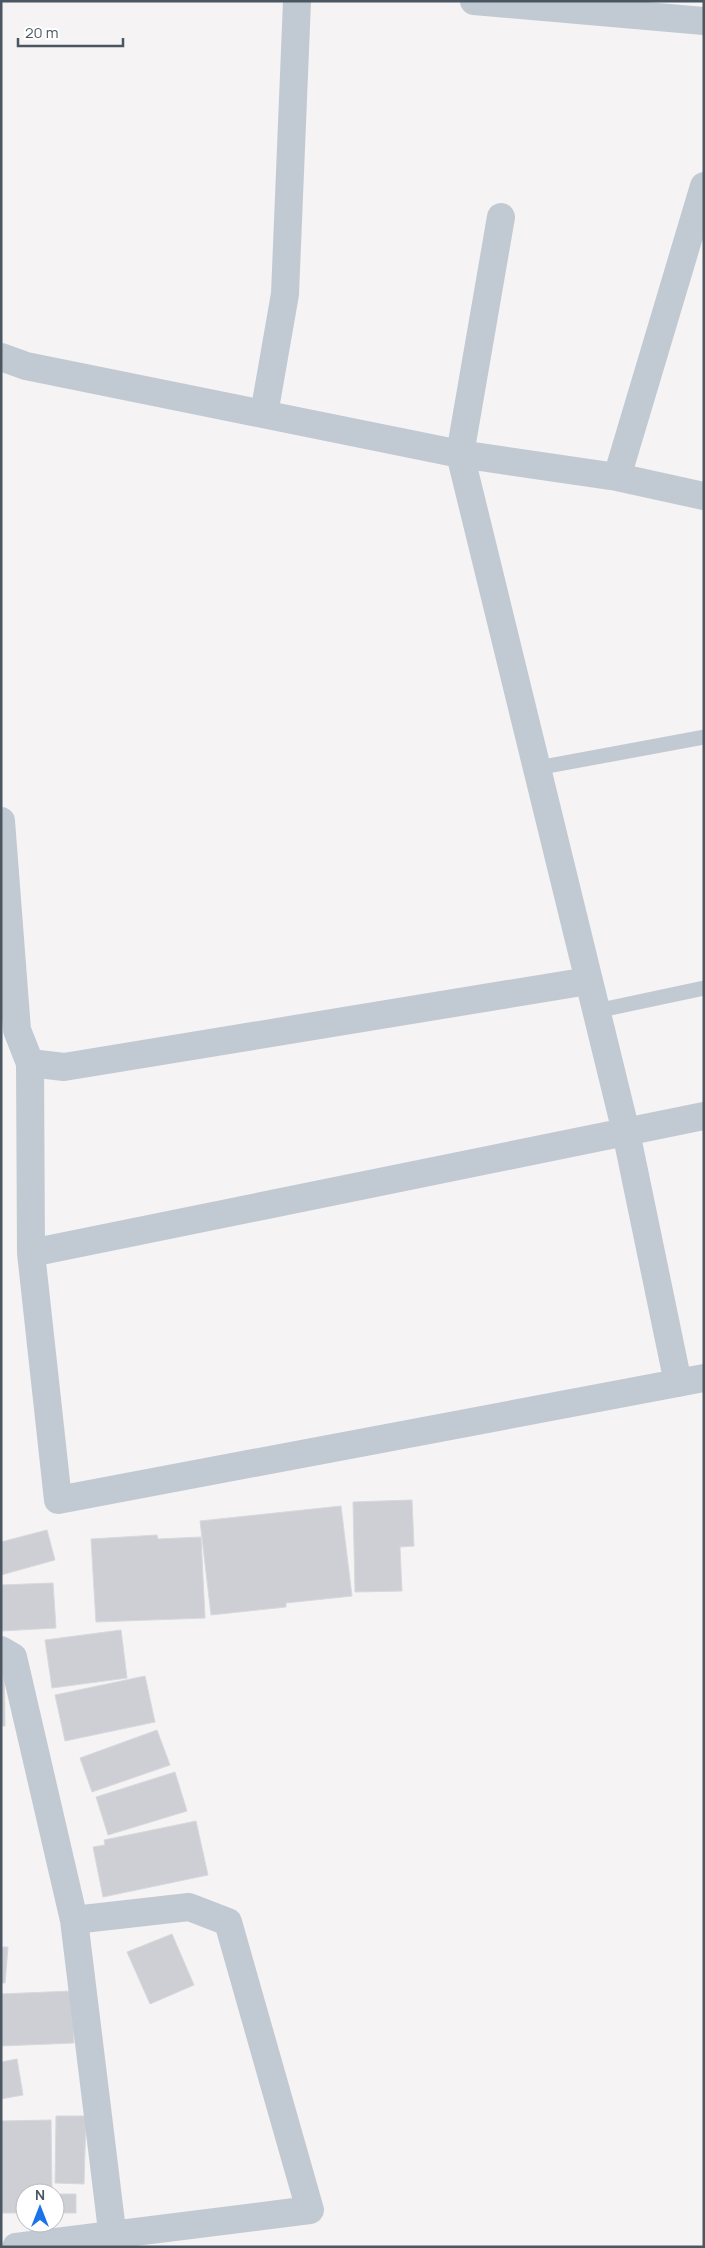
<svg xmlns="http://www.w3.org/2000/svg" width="705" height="2248" viewBox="0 0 705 2248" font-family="Manrope,sans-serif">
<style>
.building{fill:#cdcfd5;stroke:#d7d9de}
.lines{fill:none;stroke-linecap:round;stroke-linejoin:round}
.service{stroke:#c1cad2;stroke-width:15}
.minor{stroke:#c1cad2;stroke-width:28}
</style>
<rect width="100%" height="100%" fill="#f5f3f3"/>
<!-- building -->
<path class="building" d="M 412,1500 L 414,1546 L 400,1547 L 402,1591 L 355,1592 L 353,1502 Z
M 341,1506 L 352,1596 L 286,1603 L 286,1607 L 211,1615 L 200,1521 Z
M 47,1530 L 55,1560 L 1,1575 L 1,1542 Z
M 157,1535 L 158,1539 L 201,1537 L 205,1618 L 96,1622 L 91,1539 Z
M 53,1583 L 56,1628 L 1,1631 L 1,1585 Z
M 121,1630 L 127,1678 L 52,1688 L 45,1640 Z
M 1,1656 L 4,1656 L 5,1726 L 1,1726 Z
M 145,1676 L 155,1722 L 65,1741 L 55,1695 Z
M 157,1730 L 170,1765 L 92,1792 L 80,1758 Z
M 175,1772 L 187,1811 L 108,1835 L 96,1797 Z
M 196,1821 L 208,1875 L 103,1897 L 93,1847 L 105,1845 L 104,1840 Z
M 172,1934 L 194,1985 L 150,2004 L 127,1952 Z
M 1,1947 L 8,1947 L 5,1983 L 1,1983 Z
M 72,1991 L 74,2043 L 1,2046 L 1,1994 Z
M 17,2059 L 23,2095 L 1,2099 L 1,2062 Z
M 56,2116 L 86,2116 L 84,2184 L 55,2183 Z
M 51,2120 L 52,2193 L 25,2193 L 25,2213 L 1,2213 L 1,2121 Z
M 55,2194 L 76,2194 L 76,2213 L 55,2213 Z"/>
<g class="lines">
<!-- service -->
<path class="service" d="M 537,768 L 704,737
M 596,1011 L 704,988"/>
<!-- minor -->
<path class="minor" d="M 474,1 L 704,21
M 501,217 L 460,454 L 626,1132 L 678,1383
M 1,357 L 26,366 L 460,454 L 617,477 L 704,496
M 264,414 L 285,294 L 297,1
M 617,477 L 704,186
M 1,821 L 17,1030 L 30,1063 L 31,1253 L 58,1500 L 704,1378
M 30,1063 L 64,1067 L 588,981
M 31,1253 L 704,1116
M 1,1650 L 13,1657 L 74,1920 L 114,2247
M 16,2247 L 310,2210 L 228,1922 L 189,1907 L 74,1920"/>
</g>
<!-- border -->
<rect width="705" height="2248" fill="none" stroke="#4a5661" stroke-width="5"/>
<!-- north arrow -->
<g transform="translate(40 2208)"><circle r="24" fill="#ffffff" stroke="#b7bbc0"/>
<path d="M0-4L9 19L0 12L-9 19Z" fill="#1a73e8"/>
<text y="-8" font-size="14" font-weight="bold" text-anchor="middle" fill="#4a5661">N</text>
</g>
<!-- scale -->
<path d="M18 38v8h105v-8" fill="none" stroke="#4a5661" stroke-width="2.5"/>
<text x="25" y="38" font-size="15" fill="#4a5661" stroke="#ffffff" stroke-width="4" paint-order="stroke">20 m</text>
</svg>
